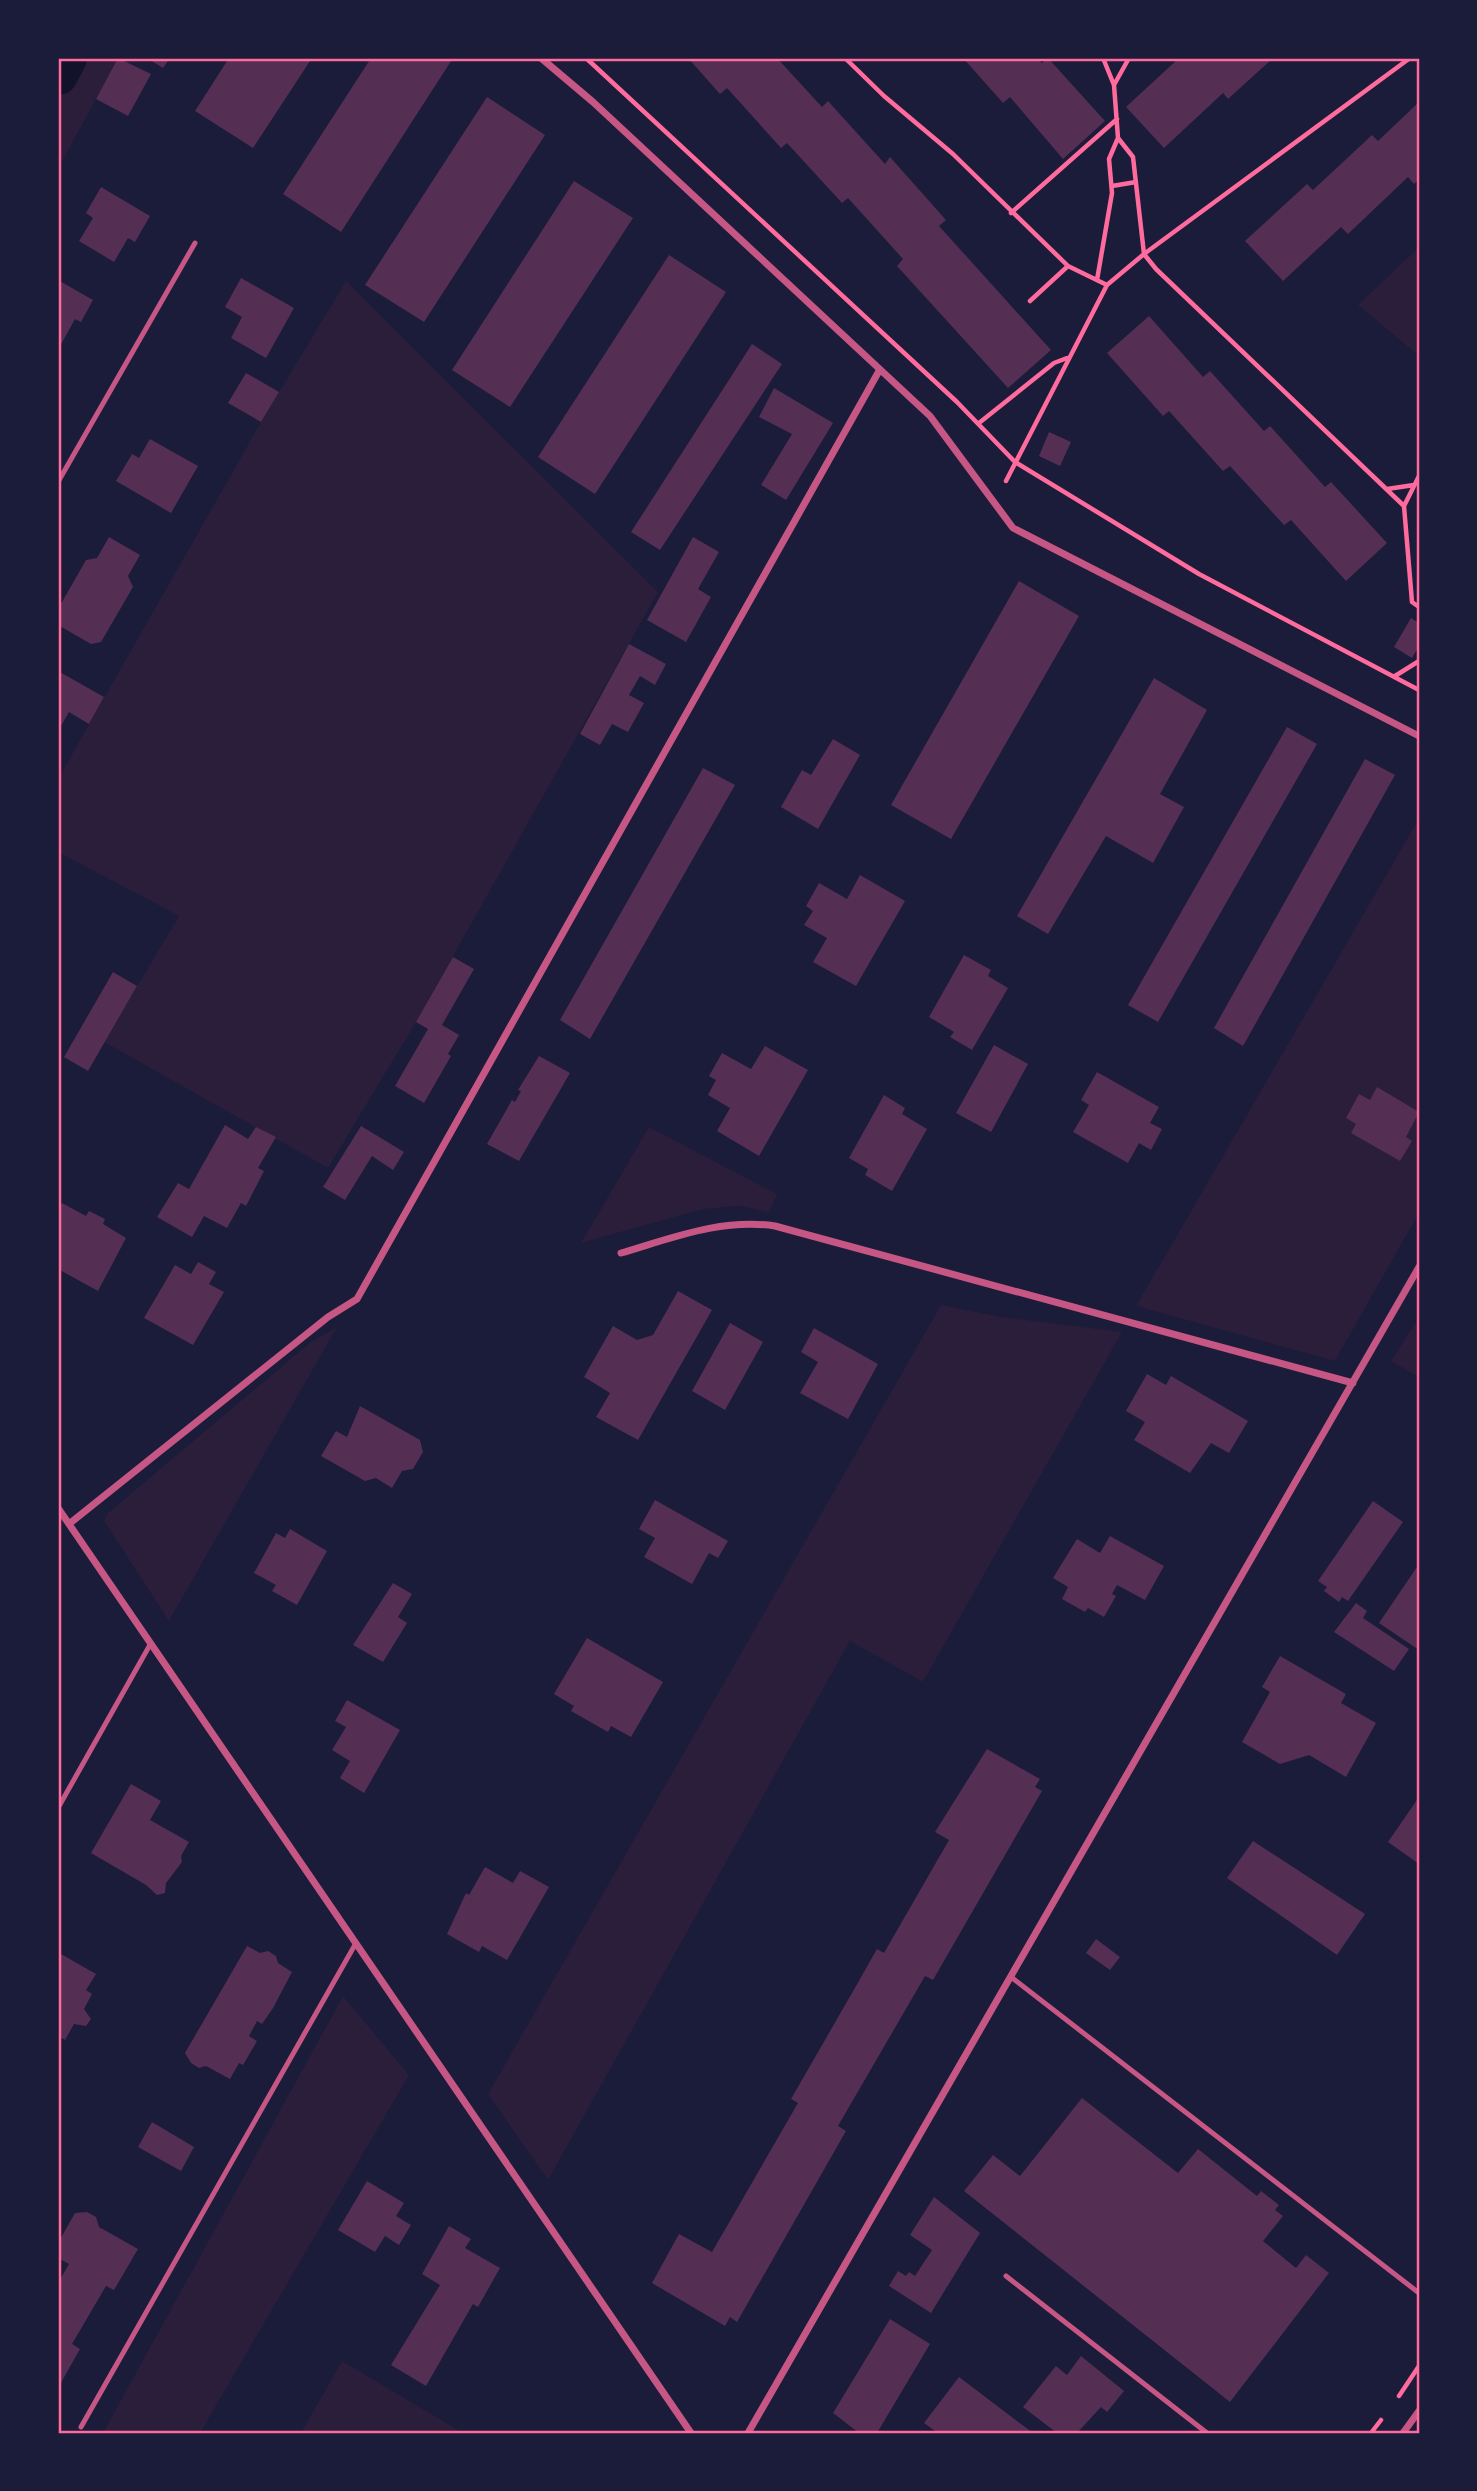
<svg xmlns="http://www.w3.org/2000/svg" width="1477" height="2491" viewBox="0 0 1477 2491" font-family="'Fira Sans',sans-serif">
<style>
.green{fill:#2a1e3b}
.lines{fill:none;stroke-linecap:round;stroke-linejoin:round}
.canal{stroke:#12122b;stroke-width:40}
.building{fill:#542f53}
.path{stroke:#ff6b9d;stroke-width:4.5}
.service{stroke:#c65784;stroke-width:5}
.minor{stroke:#c65784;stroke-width:7}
.neatline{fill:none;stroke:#ff6b9d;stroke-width:2.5}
</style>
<rect width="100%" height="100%" fill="#1b1b3a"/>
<!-- green -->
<path class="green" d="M 58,58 L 118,58 L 58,169 Z
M 1419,247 L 1419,356 L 1358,305 Z
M 346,281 L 658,592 L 416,1022 L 328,1168 L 104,1042 L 179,916 L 58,852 L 58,779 L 261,422 Z
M 1417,822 L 1419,824 L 1419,1213 L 1335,1361 L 1136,1306 Z
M 649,1127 L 777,1194 L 769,1212 L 739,1206 L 703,1209 L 581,1243 Z
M 941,1305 L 1001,1317 L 1122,1332 L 923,1682 L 850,1641 L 548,2180 L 488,2094 Z
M 1419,1317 L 1419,1377 L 1391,1361 Z
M 337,1327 L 169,1621 L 104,1521 L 108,1513 L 311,1342 Z
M 343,1996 L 409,2075 L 200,2433 L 103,2433 Z
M 342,2361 L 463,2433 L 301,2433 Z"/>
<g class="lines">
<!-- canal -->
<path class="canal" d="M 58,75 L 67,58"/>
</g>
<!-- building -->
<path class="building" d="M 118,58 L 151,74 L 128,116 L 96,99 Z
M 147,58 L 170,58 L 163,68 Z
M 229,58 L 312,58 L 253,148 L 195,111 Z
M 371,58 L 453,58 L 341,232 L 283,194 Z
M 688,58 L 777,58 L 822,107 L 828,101 L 885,164 L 890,157 L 946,220 L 939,226 L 1051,350 L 1008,388 L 897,266 L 903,259 L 848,198 L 842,203 L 787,143 L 781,148 L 727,88 L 720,94 Z
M 963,58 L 1037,58 L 1042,63 L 1048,58 L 1105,121 L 1063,159 L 1010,97 L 1003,103 Z
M 1179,58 L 1273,58 L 1228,99 L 1223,93 L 1164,148 L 1126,107 Z
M 487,97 L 545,135 L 424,322 L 365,285 Z
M 1419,102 L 1419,179 L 1414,184 L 1408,177 L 1348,234 L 1341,227 L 1283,281 L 1245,241 L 1307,184 L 1313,190 L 1372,135 L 1378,141 Z
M 574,181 L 633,218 L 510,407 L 452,370 Z
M 101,187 L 150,216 L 135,242 L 128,238 L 114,262 L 79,241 L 93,218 L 86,213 Z
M 669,255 L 726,292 L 595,494 L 538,457 Z
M 241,278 L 294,308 L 266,358 L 231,338 L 242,317 L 225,307 Z
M 58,280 L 93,300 L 81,322 L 75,319 L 58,350 Z
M 1149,316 L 1203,377 L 1210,371 L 1264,431 L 1270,426 L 1325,487 L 1331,482 L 1387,543 L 1346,581 L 1291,520 L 1284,525 L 1230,466 L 1223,471 L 1169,411 L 1163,416 L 1107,353 Z
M 752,344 L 782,364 L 660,550 L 631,532 Z
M 246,373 L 279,392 L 261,422 L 228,403 Z
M 774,388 L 833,423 L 786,500 L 761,485 L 792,434 L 759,417 Z
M 1049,432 L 1071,442 L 1060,466 L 1039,456 Z
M 150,439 L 198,466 L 171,513 L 116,481 L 132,454 L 139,458 Z
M 109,537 L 140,555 L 128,576 L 133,587 L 101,642 L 91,644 L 58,625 L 58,609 L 86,560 L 97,558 Z
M 693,537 L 719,552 L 698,589 L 711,597 L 686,642 L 647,620 Z
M 1019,581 L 1079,616 L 951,839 L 891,805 Z
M 1411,618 L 1419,623 L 1419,646 L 1412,658 L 1394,647 Z
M 629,644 L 666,664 L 655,685 L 640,676 L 629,695 L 644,703 L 628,732 L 612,724 L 600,745 L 580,734 Z
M 58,671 L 104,697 L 89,724 L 69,712 L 58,731 Z
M 1154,678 L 1207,710 L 1160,794 L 1184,807 L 1153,863 L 1106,836 L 1048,934 L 1017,916 Z
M 1287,727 L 1317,744 L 1158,1022 L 1128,1005 Z
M 833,739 L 860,755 L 818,829 L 781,807 L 802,770 L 811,775 Z
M 1365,759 L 1395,775 L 1243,1046 L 1214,1028 Z
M 703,768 L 735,785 L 590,1039 L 560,1020 Z
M 860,875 L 905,901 L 856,986 L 813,962 L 827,938 L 804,925 L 813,911 L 806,906 L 819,883 L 847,899 Z
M 964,955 L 991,970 L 988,976 L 1008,988 L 972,1050 L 950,1037 L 954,1032 L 929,1017 Z
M 453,957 L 474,969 L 442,1025 L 459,1035 L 448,1054 L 451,1056 L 424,1103 L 395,1086 L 428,1029 L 416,1022 Z
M 113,972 L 137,986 L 88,1071 L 64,1057 Z
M 994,1045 L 1028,1064 L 991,1132 L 956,1113 Z
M 765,1046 L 808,1070 L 759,1156 L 717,1131 L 730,1108 L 708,1095 L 716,1080 L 709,1076 L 722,1053 L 751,1069 Z
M 539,1056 L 570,1073 L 519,1161 L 487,1144 L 512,1100 L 515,1102 L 521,1091 L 518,1090 Z
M 1097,1072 L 1159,1107 L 1150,1123 L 1162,1129 L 1151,1150 L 1139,1143 L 1128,1163 L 1073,1132 L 1089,1105 L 1081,1100 Z
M 1377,1087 L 1419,1112 L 1406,1137 L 1412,1141 L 1400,1161 L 1351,1133 L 1356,1124 L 1346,1118 L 1359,1094 L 1370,1100 Z
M 884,1095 L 905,1108 L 902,1114 L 927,1129 L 892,1191 L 865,1175 L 868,1169 L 849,1158 Z
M 225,1125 L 248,1139 L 256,1127 L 276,1137 L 258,1168 L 264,1171 L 246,1206 L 241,1203 L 227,1228 L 204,1216 L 192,1237 L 157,1217 L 178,1183 L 189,1189 Z
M 361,1126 L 404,1152 L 393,1170 L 372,1156 L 345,1200 L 323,1187 Z
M 62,1203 L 86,1216 L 89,1211 L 105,1219 L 103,1224 L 126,1238 L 98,1291 L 58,1269 L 58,1212 Z
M 198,1262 L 216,1272 L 209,1284 L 224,1292 L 193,1345 L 144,1318 L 175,1265 L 191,1274 Z
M 678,1291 L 712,1310 L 638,1440 L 596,1417 L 610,1393 L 584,1377 L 613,1326 L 637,1340 L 653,1335 Z
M 730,1323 L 763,1342 L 725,1410 L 692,1391 Z
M 814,1328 L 878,1364 L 848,1419 L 800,1393 L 818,1362 L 801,1352 Z
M 1147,1374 L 1166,1385 L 1171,1376 L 1248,1421 L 1229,1453 L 1211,1443 L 1190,1473 L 1134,1440 L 1145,1422 L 1126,1411 Z
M 360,1406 L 420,1440 L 423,1452 L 413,1469 L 402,1471 L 392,1488 L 376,1478 L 365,1481 L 321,1456 L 336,1431 L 347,1437 Z
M 655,1500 L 728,1541 L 718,1558 L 709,1553 L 692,1584 L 644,1557 L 655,1538 L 639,1529 Z
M 1373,1501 L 1403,1522 L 1348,1601 L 1342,1597 L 1339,1602 L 1324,1591 L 1327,1587 L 1318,1581 Z
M 290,1529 L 327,1551 L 297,1605 L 272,1591 L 276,1585 L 254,1573 L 276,1533 L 285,1538 Z
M 1110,1536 L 1164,1566 L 1145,1600 L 1117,1585 L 1112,1594 L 1116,1596 L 1104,1617 L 1088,1608 L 1085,1612 L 1062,1599 L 1068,1587 L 1053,1578 L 1077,1539 L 1100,1553 Z
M 1419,1564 L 1419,1650 L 1379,1623 Z
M 393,1583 L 412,1594 L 398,1617 L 407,1623 L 383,1662 L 353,1645 Z
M 1356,1603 L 1367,1611 L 1363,1618 L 1409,1649 L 1394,1671 L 1334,1632 Z
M 587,1638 L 663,1682 L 631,1737 L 611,1726 L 608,1732 L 571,1711 L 574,1706 L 554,1694 Z
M 1280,1656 L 1346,1694 L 1341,1703 L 1376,1723 L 1346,1777 L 1309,1755 L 1280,1764 L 1242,1742 L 1270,1692 L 1262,1687 Z
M 347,1700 L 400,1730 L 364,1793 L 340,1778 L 350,1761 L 332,1750 L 346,1727 L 335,1721 Z
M 987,1749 L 1040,1779 L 1035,1787 L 1042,1791 L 933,1980 L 925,1976 L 838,2126 L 846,2131 L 737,2322 L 730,2317 L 725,2326 L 652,2283 L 679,2234 L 712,2252 L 798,2103 L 791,2099 L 856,1986 L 877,1949 L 884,1953 L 949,1840 L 935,1832 Z
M 131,1784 L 161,1801 L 150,1820 L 189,1842 L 181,1856 L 182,1862 L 166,1883 L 165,1893 L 157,1895 L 146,1885 L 91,1853 Z
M 1419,1797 L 1419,1864 L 1388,1842 Z
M 1253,1841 L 1365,1914 L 1337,1955 L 1227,1878 Z
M 485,1867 L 513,1883 L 520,1871 L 549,1887 L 507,1960 L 482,1946 L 479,1952 L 447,1934 L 466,1893 L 469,1895 Z
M 1096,1939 L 1120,1957 L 1110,1970 L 1086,1953 Z
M 247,1946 L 260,1953 L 268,1951 L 276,1956 L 278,1963 L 292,1972 L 273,2008 L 262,2024 L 257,2021 L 249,2036 L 257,2041 L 243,2065 L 239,2063 L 230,2079 L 206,2066 L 199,2068 L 191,2063 L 185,2053 Z
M 61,1954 L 96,1974 L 86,1990 L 92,1994 L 84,2009 L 91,2019 L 86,2026 L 74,2024 L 65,2040 L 58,2036 L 58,1960 Z
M 1082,2098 L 1178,2173 L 1198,2149 L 1257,2196 L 1261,2191 L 1279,2205 L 1275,2210 L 1283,2216 L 1263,2241 L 1296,2268 L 1306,2255 L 1329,2273 L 1230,2402 L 964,2191 L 993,2155 L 1020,2176 Z
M 152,2122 L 194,2147 L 181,2171 L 138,2147 Z
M 367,2181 L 404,2203 L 396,2216 L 411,2225 L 399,2245 L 385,2236 L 375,2252 L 338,2230 Z
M 934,2197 L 980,2233 L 931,2313 L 889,2286 L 898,2271 L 906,2276 L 909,2272 L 915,2276 L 932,2250 L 910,2235 Z
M 87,2212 L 96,2217 L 99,2227 L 138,2249 L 114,2290 L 106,2286 L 72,2344 L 80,2349 L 58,2388 L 58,2283 L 69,2264 L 58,2258 L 58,2243 L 75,2213 Z
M 449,2226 L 471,2239 L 465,2248 L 500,2268 L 478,2307 L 473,2304 L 426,2386 L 391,2365 L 440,2285 L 422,2274 Z
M 890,2319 L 930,2344 L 877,2433 L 859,2433 L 833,2413 Z
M 1081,2356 L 1124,2391 L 1107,2412 L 1101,2407 L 1077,2433 L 1057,2433 L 1023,2407 L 1056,2366 L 1067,2375 Z
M 959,2377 L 1033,2433 L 938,2433 L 924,2423 Z"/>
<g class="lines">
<!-- path -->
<path class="path" d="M 586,58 L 957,402 L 1015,462 L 1199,574 L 1419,690
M 845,58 L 884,96 L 953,154 L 1068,266 L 1107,285
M 1103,58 L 1114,85
M 1112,186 L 1136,182
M 1011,213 L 1117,119
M 1097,280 L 1112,193 L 1109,159 L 1118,138
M 1030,301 L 1068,266
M 979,423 L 1054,363 L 1067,358
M 1419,476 L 1404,506 L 1412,602 L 1419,607
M 1006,481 L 1107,285 L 1144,254 L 1133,157 L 1118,138 L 1114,85 L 1129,58
M 1387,489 L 1414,485
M 1404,506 L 1156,269 L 1144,254 L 1410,58
M 1395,676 L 1419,661
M 1399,2396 L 1419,2366
M 1371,2433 L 1381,2420"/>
<!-- service -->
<path class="service" d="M 58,482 L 195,243
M 58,1808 L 151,1643
M 1011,1977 L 1419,2293
M 1006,2276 L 1207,2433
M 81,2427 L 356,1943"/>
<!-- minor -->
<path class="minor" d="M 541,58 L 593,102 L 930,416 L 1013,528 L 1419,736
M 621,1253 C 672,1238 722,1218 775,1226 L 1353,1383
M 58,1508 L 691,2433
M 69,1524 L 328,1317 L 357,1299 L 879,371
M 748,2433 L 1419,1267
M 1403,2433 L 1419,2411"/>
</g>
<!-- border -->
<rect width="1477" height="2491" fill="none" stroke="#1b1b3a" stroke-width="119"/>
<rect x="60" y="60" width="1358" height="2372" class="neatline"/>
</svg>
